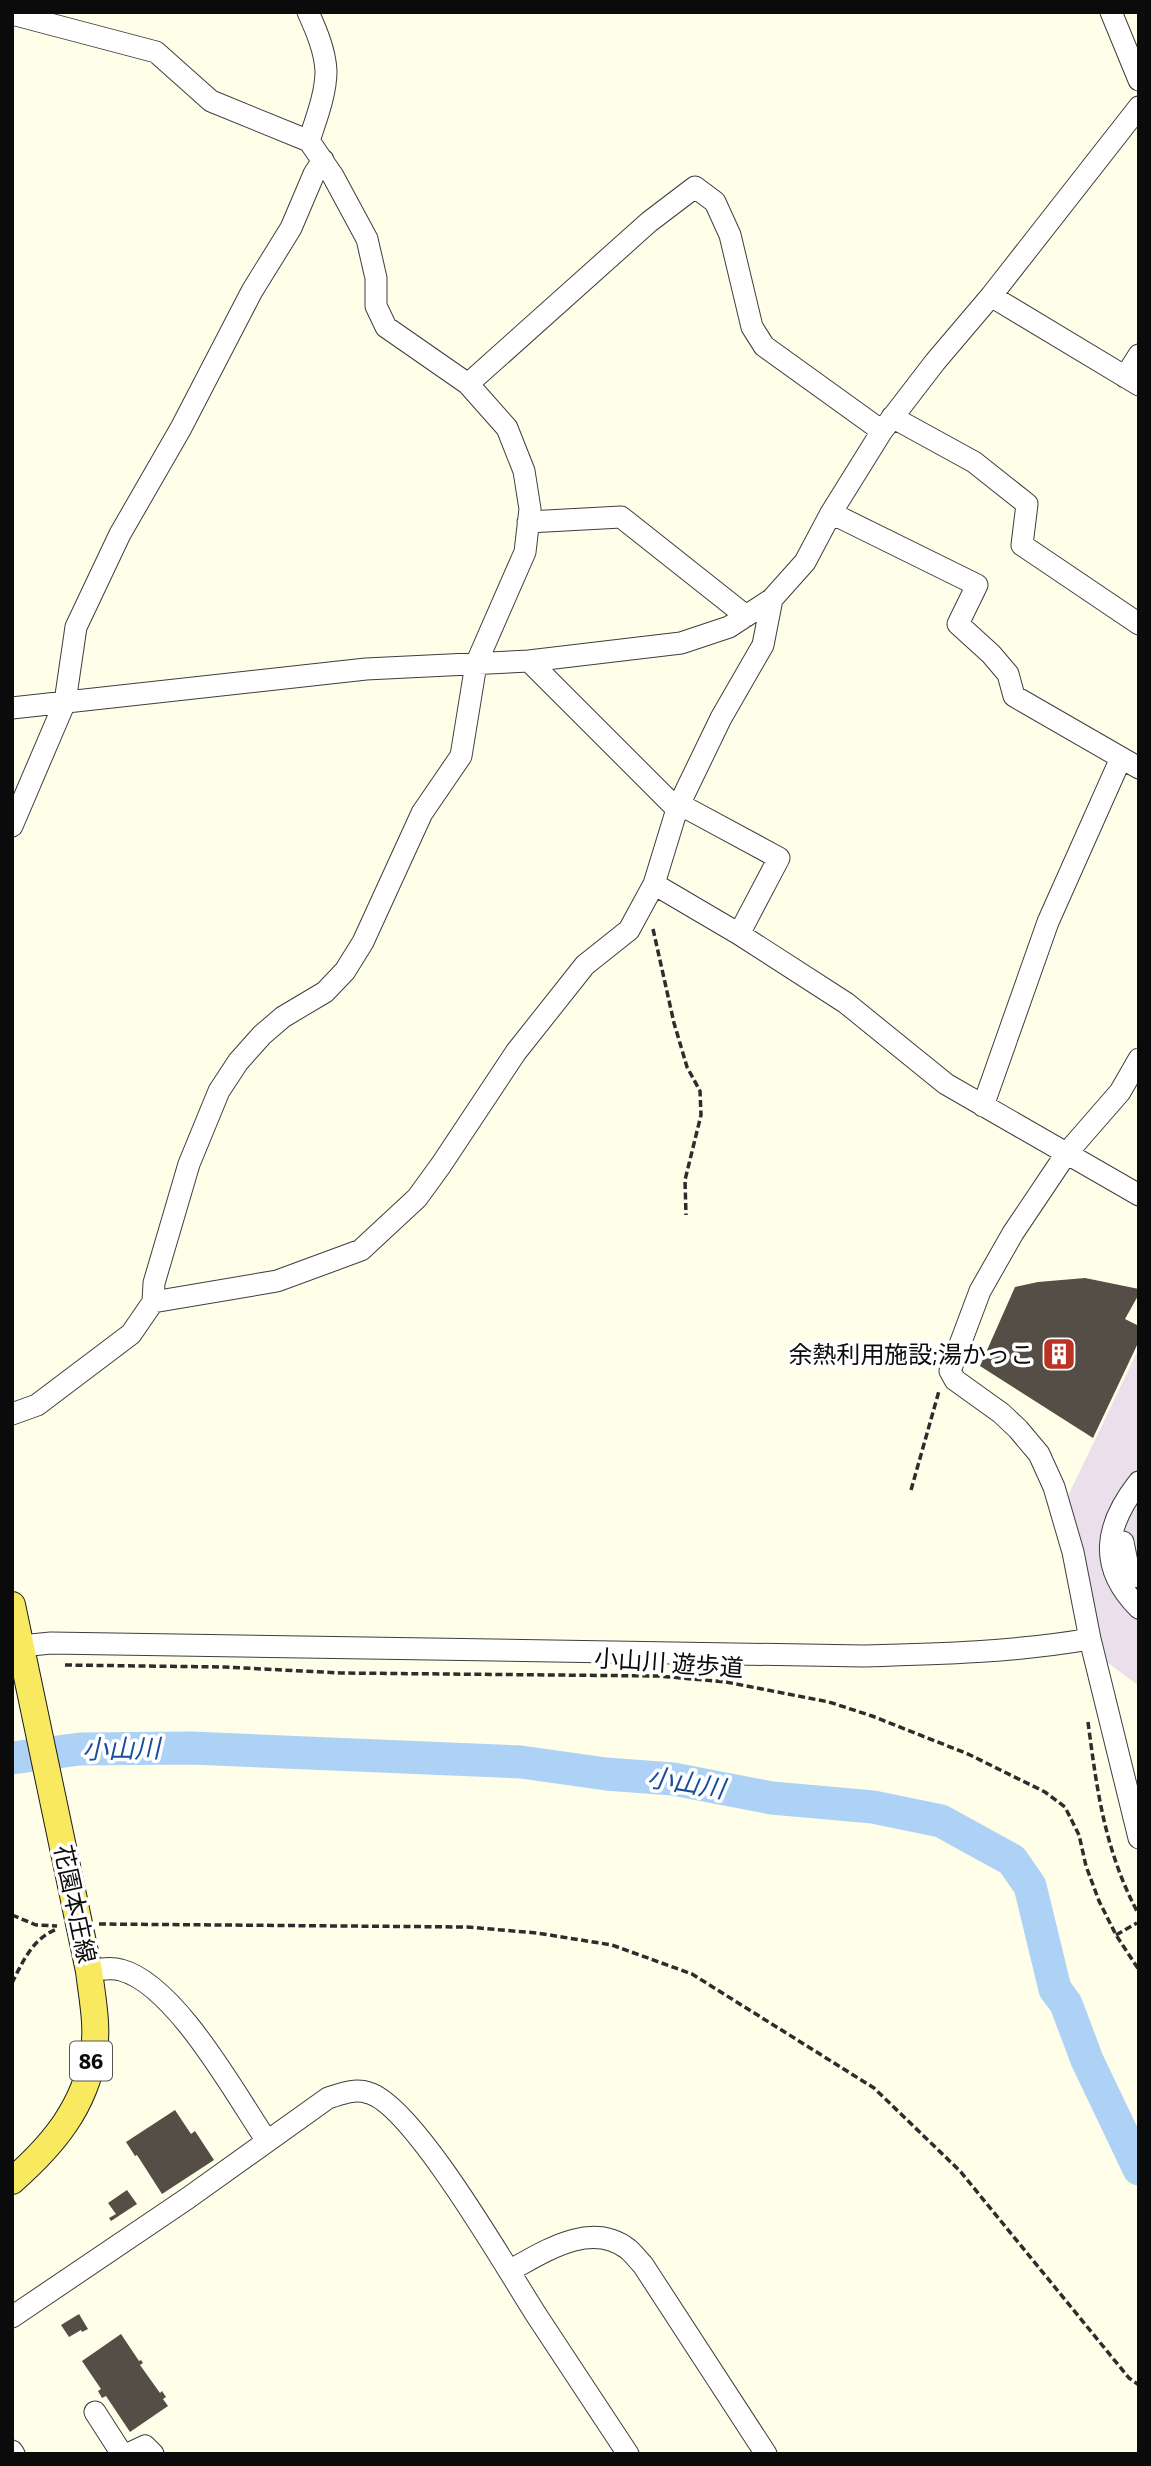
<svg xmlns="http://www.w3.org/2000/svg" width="1151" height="2466" viewBox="0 0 1151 2466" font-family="'Zilla Slab','Noto Sans JP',serif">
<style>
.industrial{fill:#eadfea}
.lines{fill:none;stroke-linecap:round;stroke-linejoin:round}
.river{stroke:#aed1f6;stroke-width:33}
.building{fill:#544e47}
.minor-casing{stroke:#3e3e3e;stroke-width:23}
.major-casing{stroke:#1c1c1c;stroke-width:28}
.path{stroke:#2d2d2d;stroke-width:3.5;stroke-dasharray:7 3.5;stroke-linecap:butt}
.minor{stroke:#fff;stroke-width:21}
.major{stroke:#f9e960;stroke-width:26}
.labels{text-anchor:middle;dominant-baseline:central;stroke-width:7;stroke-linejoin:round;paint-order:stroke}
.shield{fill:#fff;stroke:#545454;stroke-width:2}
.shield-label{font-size:23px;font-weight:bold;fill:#0b0b0b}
.poi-label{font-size:24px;fill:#0b0b0b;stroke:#fff;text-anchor:end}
.street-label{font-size:24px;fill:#0b0b0b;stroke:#fff}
.water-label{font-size:26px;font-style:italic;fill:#164e9b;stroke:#fff}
</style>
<rect width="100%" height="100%" fill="#fffee9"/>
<!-- industrial -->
<path class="industrial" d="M 1139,1348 L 1139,1686 L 1103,1659 L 1068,1496 Z"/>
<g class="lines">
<!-- river -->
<path class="river" d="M 12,1758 L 80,1749 L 191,1748 L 521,1762 L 606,1774 L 673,1779 L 772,1798 L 873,1807 L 941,1821 L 1012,1860 L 1030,1886 L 1055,1989 L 1066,2004 L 1087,2060 L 1139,2169"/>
</g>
<!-- building -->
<path class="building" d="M 1085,1278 L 1139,1289 L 1139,1294 L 1125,1319 L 1139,1326 L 1139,1341 L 1093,1438 L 980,1366 L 1015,1287 L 1038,1282 Z
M 175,2110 L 191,2134 L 195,2131 L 214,2160 L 162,2194 L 137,2155 L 135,2156 L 126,2142 Z
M 127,2190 L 137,2204 L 111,2221 L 109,2218 L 116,2214 L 108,2203 Z
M 79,2314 L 88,2329 L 82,2332 L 81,2330 L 69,2337 L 61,2325 Z
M 121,2334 L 139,2361 L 141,2360 L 143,2363 L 140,2365 L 160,2393 L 162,2391 L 166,2397 L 163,2399 L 168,2406 L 130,2432 L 106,2396 L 102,2398 L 98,2391 L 101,2389 L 82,2361 Z"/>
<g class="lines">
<defs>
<path id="minor" d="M 308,12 C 316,30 325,50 326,71 C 326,94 316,119 309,141
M 1111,12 L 1139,80
M 12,14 L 156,52 L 211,101 L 309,141 L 333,176 L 367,239 L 376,278 L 376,306 L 386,327 L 468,384 L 507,428 L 524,471 L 530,509 L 525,552 L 476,664 L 461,756 L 422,813 L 363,942 L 345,971 L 325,992 L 283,1017 L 262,1035 L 238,1062 L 219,1091 L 189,1164 L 154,1283 L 153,1302
M 991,296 L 1139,385
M 1125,377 L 1139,355
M 468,384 L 649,222 L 695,187 L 715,202 L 730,235 L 752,327 L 764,346 L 882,431
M 892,417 L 974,462 L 1027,504 L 1022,545 L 1139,624
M 831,513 L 977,585 L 958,624 L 991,654 L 1008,674 L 1014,696 L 1139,768
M 528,522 L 621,517 L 746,616
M 529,661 L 677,809
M 12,708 L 366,669 L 529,661 L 681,643 L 729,627 L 772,599 L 805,562 L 831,513 L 882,431 L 935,362 L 991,296 L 1139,107
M 679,804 L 779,858 L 739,934
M 12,826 L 65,702 L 76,627 L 120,534 L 181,428 L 252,291 L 291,228 L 314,174 L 323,160
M 654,884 L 739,934 L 846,1003 L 946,1084 L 1139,1195
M 1139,1059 L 1120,1092 L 1066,1154 L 1013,1233 L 980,1291 L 950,1371 L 955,1380 L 1001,1413 L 1018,1429 L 1039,1454 L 1054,1487 L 1073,1552 L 1090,1639 L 1139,1838
M 983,1106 L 1048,922 L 1121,758
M 12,1414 L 37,1405 L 131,1334 L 153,1302 L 277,1281 L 361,1250 L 417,1198 L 441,1165 L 516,1052 L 585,965 L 629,930 L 654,884 L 677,809 L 721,718 L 763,645 L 772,599
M 1139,1482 C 1105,1525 1097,1566 1139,1608
M 1123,1542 L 1128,1567 L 1139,1577
M 21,1646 L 51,1643 L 864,1656 C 940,1654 1015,1652 1090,1639
M 89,1971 C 100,1969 111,1967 121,1970 C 176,1985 235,2094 267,2141
M 509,2271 C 544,2252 590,2220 628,2249 C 633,2253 638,2260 643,2265 L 766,2454
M 12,2317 L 188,2198 L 328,2098 C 341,2094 354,2088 369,2093 C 414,2106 508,2271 537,2316 C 567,2362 598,2408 628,2454
M 95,2412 L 122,2454
M 12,2451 L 14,2454
M 128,2454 L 145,2446 L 153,2454"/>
<path id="major" d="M 12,1605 L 89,1971 C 92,1997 98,2025 94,2051 C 85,2107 53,2145 12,2181"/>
</defs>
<!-- minor casing -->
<use href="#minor" class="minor-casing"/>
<!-- major casing -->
<use href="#major" class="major-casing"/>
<!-- path -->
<path class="path" d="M 653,929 L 674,1023 L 687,1067 L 700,1091 L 701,1115 L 685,1180 L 686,1215
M 911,1490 L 939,1391
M 65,1665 L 224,1667 L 341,1673 L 659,1676 L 726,1682 L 829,1702 L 872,1716 L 968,1754 L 1045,1792 L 1065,1807 L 1079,1835 L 1086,1866 L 1099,1901 L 1116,1935 L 1139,1970
M 1088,1722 C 1097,1791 1105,1852 1139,1915
M 12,1915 L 36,1925 L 57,1926
M 99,1924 L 467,1927 L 537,1933 L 612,1945 L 692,1974 L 874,2088 L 960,2171 L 1129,2378 L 1139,2385
M 1116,1935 L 1137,1923
M 12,1983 C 23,1961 33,1938 57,1929"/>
<!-- minor -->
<use href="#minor" class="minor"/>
<!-- major -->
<use href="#major" class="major"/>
</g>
<!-- icons -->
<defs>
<symbol id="building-square" viewBox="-11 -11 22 22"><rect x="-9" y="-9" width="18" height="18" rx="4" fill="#ba3324" stroke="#fff"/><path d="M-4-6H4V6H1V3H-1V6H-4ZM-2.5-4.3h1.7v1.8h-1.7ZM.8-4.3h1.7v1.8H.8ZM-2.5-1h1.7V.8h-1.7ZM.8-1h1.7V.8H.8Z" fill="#fff"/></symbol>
</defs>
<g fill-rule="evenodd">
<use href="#building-square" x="1040" y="1335" width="38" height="38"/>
</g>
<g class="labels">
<!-- shield labels -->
<rect class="shield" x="70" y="2041.5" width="42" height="39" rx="5"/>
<g class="shield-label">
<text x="91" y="2061">86</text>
</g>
<!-- poi labels -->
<g class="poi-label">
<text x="1034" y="1354">余熱利用施設;湯かっこ</text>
</g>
<!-- street labels -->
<g class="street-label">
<text transform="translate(669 1663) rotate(4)">小山川 遊歩道</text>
<text transform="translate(75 1904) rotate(78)">花園本庄線</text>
</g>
<!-- water labels -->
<g class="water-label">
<text transform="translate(121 1749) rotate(-1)">小山川</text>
<text transform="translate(686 1783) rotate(9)">小山川</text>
</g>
</g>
<!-- border -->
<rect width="1151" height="2466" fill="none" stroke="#0b0b0b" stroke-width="28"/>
</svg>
